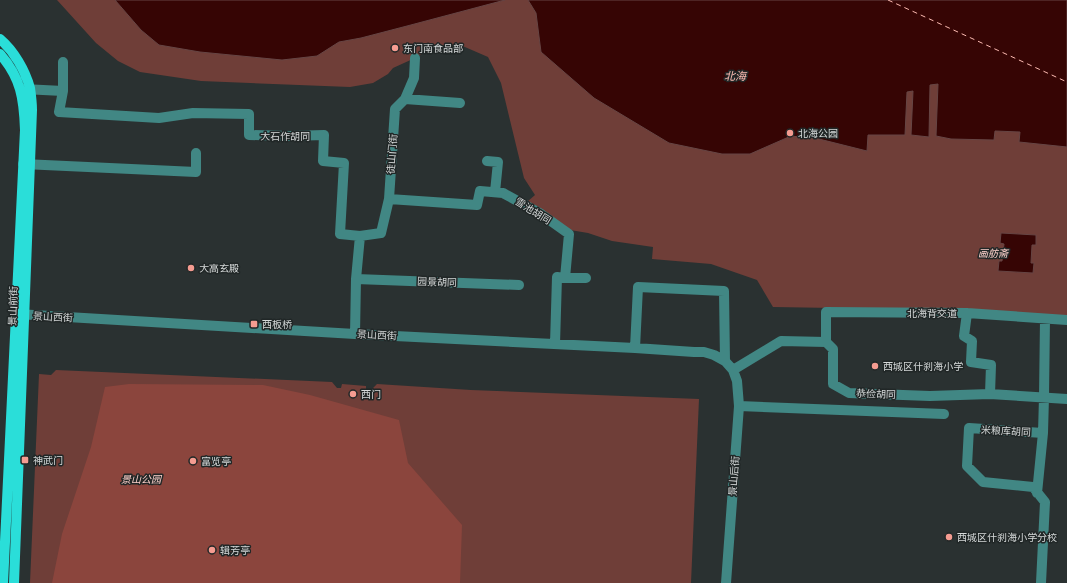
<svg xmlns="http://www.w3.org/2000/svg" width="1067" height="583" viewBox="0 0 1067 583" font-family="'Libre Baskerville','Noto Sans SC',serif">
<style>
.green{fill:#6f3e38}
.forest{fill:#8b453d}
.water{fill:#360504;stroke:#664544}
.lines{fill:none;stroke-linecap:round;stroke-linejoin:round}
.ferry{stroke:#fbbab1;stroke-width:1;stroke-dasharray:5 4;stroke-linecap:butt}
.minor{stroke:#418784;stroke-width:10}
.major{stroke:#2aded9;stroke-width:10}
.poi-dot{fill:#f59c91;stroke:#212727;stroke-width:1.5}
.labels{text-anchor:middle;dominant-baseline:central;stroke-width:3;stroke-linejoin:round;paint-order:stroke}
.poi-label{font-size:10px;fill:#d5d9d9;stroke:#212727;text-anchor:start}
.street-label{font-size:10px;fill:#d5d9d9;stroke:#212727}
.park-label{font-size:10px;font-style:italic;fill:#fdd1cb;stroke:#212727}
.water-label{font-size:11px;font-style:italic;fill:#fbbab1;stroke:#212727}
</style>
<rect width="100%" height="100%" fill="#2a3131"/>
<!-- green -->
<path class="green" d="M 57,0 L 1067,0 L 1067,316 L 960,310 L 773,307 L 757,280 L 711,264 L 652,259 L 653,247 L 612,241 L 588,233 L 570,230 L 527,202 L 535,195 L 524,178 L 501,83 L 488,57 L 458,44 L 432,48 L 415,58 L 393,68 L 388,74 L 373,83 L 350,87 L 201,81 L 140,72 L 118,61 L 96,43 Z
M 56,370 L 332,382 L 337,388 L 341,388 L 342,384 L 366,386 L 366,390 L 371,390 L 377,384 L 471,390 L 699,399 L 691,583 L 30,583 L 39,374 L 51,375 Z"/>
<!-- forest -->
<path class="forest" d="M 129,384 L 263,385 L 310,395 L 399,420 L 408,463 L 462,525 L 460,583 L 52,583 L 62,534 L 91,447 L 105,387 Z"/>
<!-- water -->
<path class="water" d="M 115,0 L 505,0 L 407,26 L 361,38 L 339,42 L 317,56 L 282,60 L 200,52 L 159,45 L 141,30 Z
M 528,0 L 1067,0 L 1067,147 L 1019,142 L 1020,132 L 995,131 L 994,140 L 951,139 L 936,136 L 938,84 L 930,85 L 929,137 L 911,135 L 913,91 L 907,92 L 905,135 L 868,135 L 867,151 L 819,139 L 791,136 L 750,154 L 722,154 L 669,143 L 594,98 L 541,52 L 536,13 Z
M 1001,233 L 1036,235 L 1036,245 L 1032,245 L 1031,263 L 1034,263 L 1033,273 L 998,271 L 999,261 L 1002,261 L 1004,244 L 1000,243 Z"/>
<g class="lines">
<!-- ferry -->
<path class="ferry" d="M 888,0 L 1067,82"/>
<!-- minor -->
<path class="minor" d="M 63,62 L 63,91 L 59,112 L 159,118 L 193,113 L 249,114 L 249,135 L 290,136 L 324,135 L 323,161 L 344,163 L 340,234 L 360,236 L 356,279 L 355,334
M 23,89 L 63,91
M 405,99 L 460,103
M 487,161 L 498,162 L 495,192
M 23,164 L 196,172 L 196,153
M 389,199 L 477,205 L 480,191 L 503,193 L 541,214 L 569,234 L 565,278 L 557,277 L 555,344
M 360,236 L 381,233 L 389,199 L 395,109 L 405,99 L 414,78 L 415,58
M 565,278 L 586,278
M 356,279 L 519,285
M 967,313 L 964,336 L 972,341 L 971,362 L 991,365 L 990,394
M 17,314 L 355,334 L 635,348 L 694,352 L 704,352 L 714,355 L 725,361 L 733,370 L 737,381 L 739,406 L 726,583
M 826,342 L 826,312 L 967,313 L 1067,320
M 635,348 L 638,287 L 724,291 L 725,361
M 733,370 L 781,341 L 826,342 L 833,349 L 833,384 L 849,393 L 930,396 L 990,394 L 1067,399
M 739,406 L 944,414
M 1037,493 L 1043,433
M 1041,583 L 1045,502 L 1033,487 L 983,482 L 967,466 L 969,428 L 1043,433 L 1044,397 L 1045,319"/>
<!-- major -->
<path class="major" d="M 0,39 C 14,51 25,70 30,88 C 31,95 32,103 32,110 L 14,583
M 0,54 C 21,78 24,99 25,130 L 3,583"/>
</g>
<!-- markers -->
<g class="poi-dot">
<circle cx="395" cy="48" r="4"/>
<circle cx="790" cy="133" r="4"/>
<circle cx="191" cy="268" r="4"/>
<rect x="250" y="320" width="8" height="8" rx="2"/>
<circle cx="875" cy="366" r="4"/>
<circle cx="353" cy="394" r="4"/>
<rect x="21" y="456" width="8" height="8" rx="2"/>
<circle cx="193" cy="461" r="4"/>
<circle cx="949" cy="537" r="4"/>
<circle cx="212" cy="550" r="4"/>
</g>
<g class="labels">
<!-- poi labels -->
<g class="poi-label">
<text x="403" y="48">东门南食品部</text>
<text x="798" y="133">北海公园</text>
<text x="199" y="268">大高玄殿</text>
<text x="262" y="324">西板桥</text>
<text x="883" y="366">西城区什刹海小学</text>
<text x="361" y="394">西门</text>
<text x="33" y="460">神武门</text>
<text x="201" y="461">富览亭</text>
<text x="957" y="537">西城区什刹海小学分校</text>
<text x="220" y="550">辑芳亭</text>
</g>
<!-- street labels -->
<g class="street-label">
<text x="285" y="136">大石作胡同</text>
<text transform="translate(392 154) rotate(-86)">徒山门街</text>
<text transform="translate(533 211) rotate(32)">雪池胡同</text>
<text transform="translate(437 282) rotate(2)">园景胡同</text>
<text transform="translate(13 306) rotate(-88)">景山前街</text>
<text x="932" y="313">北海背交道</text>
<text transform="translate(53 317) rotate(3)">景山西街</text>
<text transform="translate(377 335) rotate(3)">景山西街</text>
<text transform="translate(876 394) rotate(2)">恭俭胡同</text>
<text transform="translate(1006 431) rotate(3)">米粮库胡同</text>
<text transform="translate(734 476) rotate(-86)">景山后街</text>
</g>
<!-- park labels -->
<g class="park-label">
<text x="993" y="253">画舫斋</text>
<text x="141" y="479">景山公园</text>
</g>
<!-- water labels -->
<g class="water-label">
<text x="735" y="76">北海</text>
</g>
</g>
</svg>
